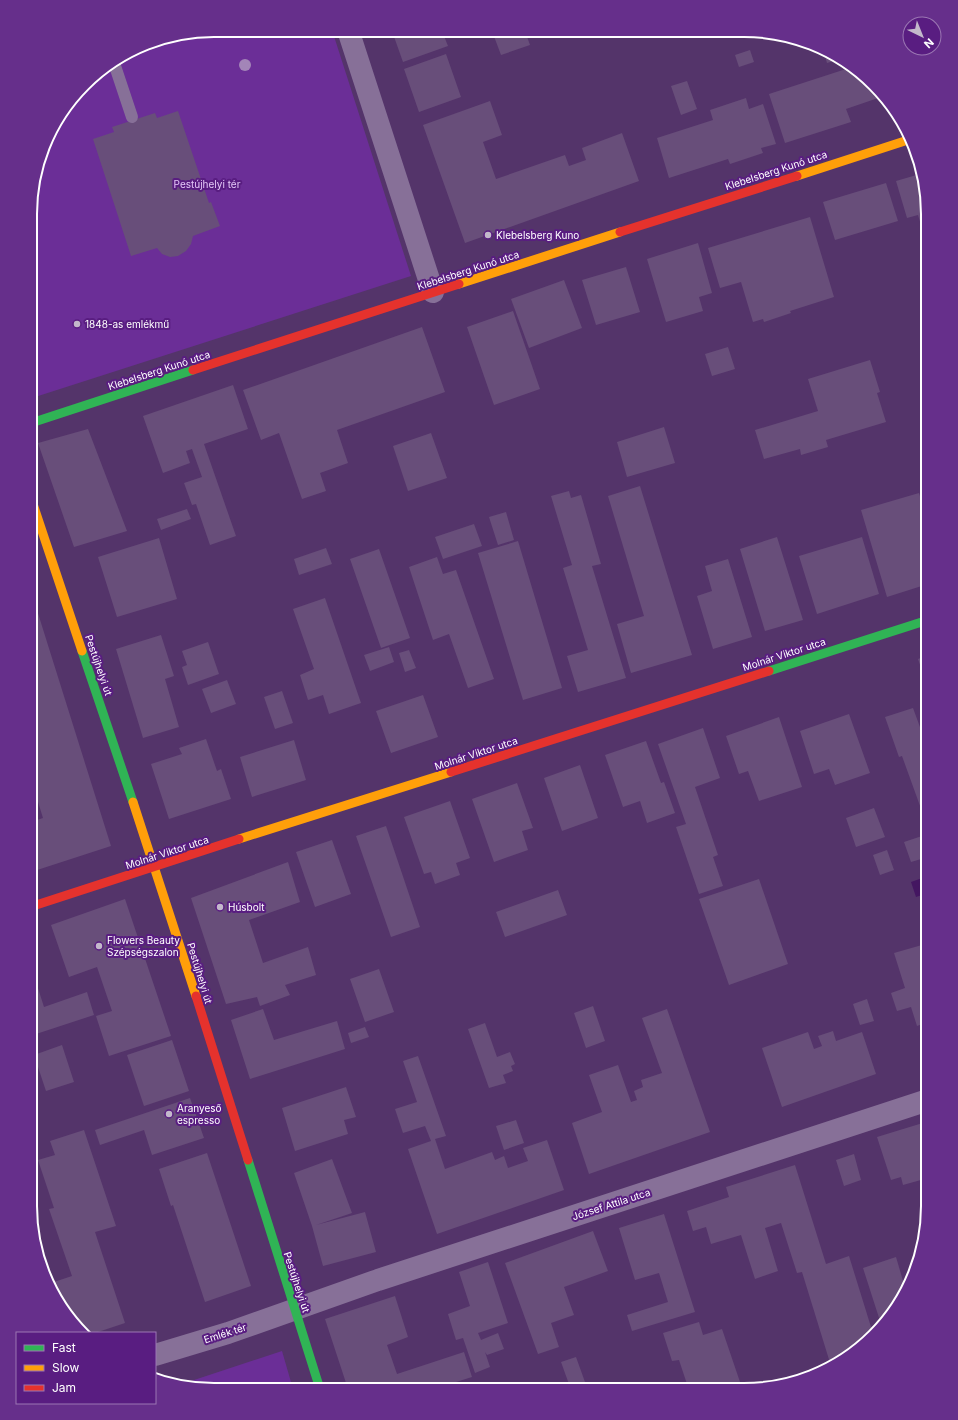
<svg xmlns="http://www.w3.org/2000/svg" width="958" height="1420" viewBox="0 0 958 1420" font-family="Inter,sans-serif">
<style>
.green{fill:#6b2e97}
.water{fill:#441661}
.building{fill:#684e7a}
.lines{fill:none;stroke-linecap:round;stroke-linejoin:round}
.lane{stroke:#877098;stroke-width:12}
.street{stroke:#877098;stroke-width:22}
.fast{stroke:#30b455;stroke-width:9}
.slow{stroke:#ff9f0a;stroke-width:9}
.jam{stroke:#e5322d;stroke-width:9}
.tree{fill:#a385b8}
.poi-dot{fill:#c3b8cb;stroke:#591d81;stroke-width:1.5}
.labels{text-anchor:middle;dominant-baseline:central;stroke-width:4;stroke-linejoin:round;paint-order:stroke}
.street-label{font-size:10px;fill:#fff;stroke:#591d81}
.park-label{font-size:10px;fill:#e3c7f7;stroke:#591d81}
.poi-label{font-size:10px;fill:#fff;stroke:#591d81;text-anchor:start}
.rim{fill:none;stroke:#fff;stroke-width:2}
</style>
<rect width="100%" height="100%" fill="#54346a"/>
<!-- green -->
<path class="green" d="M 214,30 L 332,30 L 411,276 L 32,398 L 32,190 L 55,122 L 93,75 L 155,40 Z
M 282,1351 L 293,1389 L 190,1388 L 179,1385 Z"/>
<!-- water -->
<path class="water" d="M 928,876 L 928,893 L 916,897 L 911,882 Z"/>
<!-- building -->
<path class="building" d="M 392,31 L 442,31 L 448,46 L 403,62 Z
M 492,31 L 525,31 L 530,45 L 501,55 Z
M 823,49 L 833,55 L 840,59 L 827,63 Z
M 750,50 L 754,62 L 739,67 L 735,55 Z
M 446,54 L 461,97 L 419,112 L 404,69 Z
M 843,61 L 856,68 L 884,96 L 846,109 L 851,122 L 785,143 L 769,94 L 846,69 Z
M 687,81 L 697,109 L 681,115 L 671,86 Z
M 746,98 L 749,109 L 763,104 L 776,144 L 761,148 L 763,153 L 730,164 L 728,159 L 669,178 L 657,138 L 713,120 L 710,110 Z
M 490,101 L 502,135 L 483,142 L 496,179 L 565,155 L 569,166 L 586,160 L 582,148 L 622,133 L 639,181 L 465,243 L 423,125 Z
M 178,111 L 209,203 L 211,202 L 220,226 L 193,236 L 191,244 L 186,251 L 178,256 L 170,257 L 162,254 L 157,248 L 131,256 L 93,139 L 114,132 L 112,127 L 155,113 L 157,118 Z
M 920,174 L 928,214 L 928,223 L 921,225 L 918,215 L 907,218 L 896,181 Z
M 886,183 L 898,221 L 835,240 L 823,202 Z
M 810,217 L 834,297 L 790,311 L 791,313 L 764,322 L 763,319 L 753,322 L 741,282 L 720,288 L 708,248 Z
M 698,243 L 712,293 L 699,297 L 703,311 L 666,322 L 647,259 Z
M 626,267 L 640,312 L 596,325 L 582,280 Z
M 564,280 L 582,328 L 529,348 L 511,299 Z
M 513,311 L 540,389 L 494,405 L 467,327 Z
M 422,327 L 445,392 L 337,430 L 348,463 L 320,473 L 326,491 L 302,499 L 279,433 L 261,440 L 243,390 Z
M 728,347 L 735,369 L 712,376 L 705,354 Z
M 870,360 L 880,392 L 877,393 L 886,422 L 826,440 L 828,447 L 801,455 L 800,449 L 764,459 L 755,430 L 818,411 L 808,379 Z
M 233,385 L 248,429 L 204,444 L 236,536 L 210,545 L 196,504 L 192,505 L 184,483 L 202,477 L 192,449 L 186,451 L 190,463 L 163,473 L 143,416 Z
M 664,427 L 675,463 L 627,477 L 617,442 Z
M 88,429 L 127,531 L 74,547 L 38,443 Z
M 431,433 L 447,478 L 408,491 L 393,446 Z
M 640,486 L 692,655 L 631,673 L 617,624 L 644,616 L 608,496 Z
M 569,491 L 571,498 L 581,495 L 601,564 L 592,566 L 626,678 L 578,692 L 567,656 L 588,650 L 563,568 L 572,565 L 551,496 Z
M 919,493 L 928,522 L 928,584 L 887,597 L 861,510 Z
M 187,509 L 191,519 L 161,530 L 157,519 Z
M 506,512 L 514,540 L 498,545 L 489,517 Z
M 474,524 L 482,546 L 443,559 L 435,537 Z
M 777,537 L 803,620 L 765,631 L 740,549 Z
M 862,537 L 879,594 L 817,614 L 799,556 Z
M 159,538 L 177,599 L 117,617 L 98,557 Z
M 518,541 L 562,688 L 523,700 L 478,553 Z
M 326,548 L 332,564 L 299,575 L 294,559 Z
M 379,549 L 410,638 L 381,648 L 350,559 Z
M 437,557 L 443,574 L 456,570 L 494,679 L 468,688 L 449,634 L 433,640 L 409,567 Z
M 728,559 L 752,637 L 713,649 L 697,596 L 712,591 L 705,566 Z
M 31,591 L 111,846 L 31,872 L 31,822 L 43,818 L 31,779 Z
M 325,598 L 361,703 L 329,714 L 323,695 L 308,700 L 300,675 L 314,669 L 293,609 Z
M 161,635 L 174,676 L 165,679 L 179,727 L 143,738 L 116,649 Z
M 208,642 L 219,674 L 188,685 L 182,667 L 187,665 L 182,651 Z
M 389,647 L 394,662 L 370,671 L 364,655 Z
M 409,650 L 416,668 L 405,672 L 399,653 Z
M 928,655 L 928,688 L 918,659 Z
M 227,680 L 236,704 L 211,713 L 202,689 Z
M 282,691 L 293,723 L 275,729 L 264,697 Z
M 423,695 L 438,737 L 391,753 L 376,711 Z
M 913,708 L 928,749 L 928,828 L 902,756 L 899,757 L 885,717 Z
M 849,714 L 870,773 L 835,785 L 829,769 L 814,774 L 800,731 Z
M 779,717 L 802,787 L 759,801 L 748,771 L 739,774 L 726,736 Z
M 703,728 L 720,778 L 695,787 L 718,855 L 713,857 L 723,886 L 699,894 L 676,827 L 686,824 L 658,744 Z
M 206,739 L 217,771 L 221,769 L 231,799 L 169,819 L 151,764 L 182,754 L 179,748 Z
M 294,740 L 306,780 L 252,797 L 240,757 Z
M 646,741 L 661,783 L 664,782 L 675,813 L 647,823 L 640,801 L 623,807 L 605,755 Z
M 580,765 L 598,818 L 562,831 L 544,778 Z
M 517,783 L 533,828 L 522,831 L 528,850 L 494,862 L 472,799 Z
M 450,801 L 470,858 L 456,863 L 460,875 L 435,884 L 431,872 L 424,874 L 404,817 Z
M 874,808 L 885,837 L 856,847 L 846,818 Z
M 386,826 L 420,927 L 391,937 L 356,836 Z
M 928,834 L 928,857 L 911,862 L 904,842 Z
M 332,840 L 351,894 L 315,907 L 296,852 Z
M 887,850 L 894,870 L 880,875 L 873,855 Z
M 288,862 L 300,902 L 249,920 L 263,963 L 308,947 L 316,975 L 285,985 L 290,995 L 260,1006 L 257,997 L 226,1004 L 191,898 Z
M 759,879 L 788,964 L 729,985 L 699,899 Z
M 558,890 L 567,915 L 505,937 L 496,912 Z
M 125,899 L 171,1036 L 109,1056 L 96,1016 L 112,1011 L 97,967 L 69,977 L 51,925 Z
M 922,945 L 928,962 L 928,1022 L 917,1026 L 911,1007 L 897,1011 L 891,993 L 905,988 L 894,953 Z
M 379,969 L 394,1012 L 365,1022 L 350,979 Z
M 37,985 L 44,1007 L 87,992 L 94,1015 L 30,1036 L 30,988 Z
M 867,999 L 874,1021 L 860,1025 L 853,1004 Z
M 593,1006 L 605,1041 L 586,1048 L 574,1013 Z
M 263,1009 L 274,1040 L 337,1021 L 345,1049 L 250,1079 L 231,1020 Z
M 667,1009 L 710,1132 L 589,1174 L 572,1123 L 602,1112 L 589,1075 L 618,1065 L 631,1102 L 637,1100 L 634,1091 L 643,1087 L 641,1080 L 662,1073 L 642,1018 Z
M 485,1023 L 497,1057 L 510,1052 L 515,1064 L 511,1066 L 513,1071 L 503,1075 L 506,1083 L 489,1088 L 468,1029 Z
M 365,1027 L 369,1037 L 351,1043 L 348,1033 Z
M 833,1031 L 836,1041 L 862,1032 L 876,1074 L 782,1107 L 762,1048 L 808,1032 L 814,1049 L 822,1046 L 818,1036 Z
M 172,1040 L 189,1091 L 144,1106 L 127,1055 Z
M 62,1045 L 74,1082 L 46,1091 L 34,1055 Z
M 418,1056 L 446,1136 L 435,1139 L 445,1169 L 492,1152 L 495,1160 L 504,1156 L 508,1168 L 528,1161 L 523,1148 L 547,1140 L 564,1190 L 437,1234 L 408,1149 L 431,1141 L 425,1126 L 403,1133 L 395,1109 L 417,1102 L 403,1061 Z
M 346,1087 L 356,1117 L 344,1120 L 348,1134 L 295,1151 L 282,1108 Z
M 190,1098 L 204,1138 L 152,1155 L 144,1130 L 100,1145 L 95,1130 Z
M 516,1120 L 524,1143 L 504,1150 L 496,1126 Z
M 926,1122 L 928,1128 L 928,1178 L 903,1185 L 901,1177 L 891,1180 L 877,1137 Z
M 84,1130 L 116,1226 L 95,1232 L 125,1323 L 95,1333 L 83,1333 L 68,1318 L 48,1284 L 72,1276 L 49,1209 L 54,1208 L 38,1160 L 55,1155 L 50,1141 Z
M 207,1153 L 251,1286 L 205,1302 L 173,1205 L 171,1206 L 159,1169 Z
M 854,1154 L 861,1180 L 844,1186 L 836,1160 Z
M 332,1159 L 352,1213 L 316,1225 L 365,1212 L 376,1252 L 323,1266 L 312,1226 L 294,1173 Z
M 795,1165 L 826,1264 L 849,1256 L 871,1327 L 881,1324 L 863,1268 L 896,1257 L 906,1291 L 890,1318 L 856,1352 L 831,1366 L 802,1272 L 797,1273 L 781,1223 L 765,1228 L 778,1271 L 755,1279 L 741,1235 L 711,1244 L 706,1227 L 693,1231 L 687,1211 L 729,1197 L 726,1187 Z
M 664,1214 L 695,1312 L 632,1331 L 627,1315 L 668,1302 L 659,1273 L 635,1280 L 619,1228 Z
M 593,1231 L 608,1271 L 564,1287 L 574,1315 L 551,1323 L 559,1347 L 538,1354 L 505,1263 Z
M 488,1262 L 508,1323 L 478,1333 L 481,1340 L 498,1333 L 504,1349 L 487,1355 L 485,1352 L 490,1367 L 475,1373 L 463,1338 L 456,1340 L 448,1314 L 470,1306 L 459,1272 Z
M 395,1296 L 408,1337 L 387,1345 L 397,1374 L 464,1352 L 472,1377 L 434,1389 L 348,1389 L 325,1319 Z
M 699,1322 L 703,1335 L 722,1329 L 740,1382 L 720,1388 L 721,1390 L 689,1390 L 679,1360 L 672,1361 L 663,1333 Z
M 576,1357 L 585,1382 L 570,1387 L 561,1362 Z"/>
<g class="lines">
<!-- lane -->
<path class="lane" d="M 114,63 L 132,117"/>
<!-- street -->
<path class="street" d="M 348,30 L 433,292
M 155,1355 L 228,1333 L 378,1280 L 928,1100"/>
<!-- fast -->
<path class="fast" d="M 31,423 L 193,370
M 82,651 L 133,802
M 769,671 L 928,620
M 248,1160 L 320,1389"/>
<!-- slow -->
<path class="slow" d="M 797,176 L 911,139
M 459,284 L 620,232
M 31,498 L 82,651
M 133,802 L 196,996
M 239,839 L 451,772"/>
<!-- jam -->
<path class="jam" d="M 620,232 L 797,176
M 193,370 L 459,284
M 451,772 L 769,671
M 30,907 L 239,839
M 196,996 L 248,1160"/>
</g>
<!-- trees -->
<circle class="tree" cx="245" cy="65" r="6"/>
<!-- markers -->
<g class="poi-dot">
<circle cx="488" cy="235" r="4"/>
<circle cx="77" cy="324" r="4"/>
<circle cx="220" cy="907" r="4"/>
<circle cx="99" cy="946" r="4"/>
<circle cx="169" cy="1114" r="4"/>
</g>
<g class="labels">
<!-- street labels -->
<g class="street-label">
<text transform="translate(776 170) rotate(-18)">Klebelsberg Kunó utca</text>
<text transform="translate(468 270) rotate(-18)">Klebelsberg Kunó utca</text>
<text transform="translate(159 370) rotate(-18)">Klebelsberg Kunó utca</text>
<text transform="translate(784 654) rotate(-18)">Molnár Viktor utca</text>
<text transform="translate(99 665) rotate(71)">Pestújhelyi út</text>
<text transform="translate(476 753) rotate(-18)">Molnár Viktor utca</text>
<text transform="translate(167 852) rotate(-18)">Molnár Viktor utca</text>
<text transform="translate(200 973) rotate(73)">Pestújhelyi út</text>
<text transform="translate(611 1204) rotate(-18)">József Attila utca</text>
<text transform="translate(297 1282) rotate(72)">Pestújhelyi út</text>
<text transform="translate(225 1333) rotate(-18)">Emlék tér</text>
</g>
<!-- park labels -->
<g class="park-label">
<text x="207" y="184">Pestújhelyi tér</text>
</g>
<!-- poi labels -->
<g class="poi-label">
<text x="496" y="235">Klebelsberg Kuno</text>
<text x="85" y="324">1848-as emlékmű</text>
<text x="228" y="907">Húsbolt</text>
<text x="107" y="940">Flowers Beauty<tspan x="107" dy="12">Szépségszalon</tspan></text>
<text x="177" y="1108">Aranyeső<tspan x="177" dy="12">espresso</tspan></text>
</g>
</g>
<!-- crop -->
<path d="M0 0H958V1420H0ZM214 37H744A177 177 0 0 1 921 214V1206A177 177 0 0 1 744 1383H214A177 177 0 0 1 37 1206V214A177 177 0 0 1 214 37Z" fill="#662f8b" fill-rule="evenodd"/>
<path class="rim" d="M214 37H744A177 177 0 0 1 921 214V1206A177 177 0 0 1 744 1383H214A177 177 0 0 1 37 1206V214A177 177 0 0 1 214 37Z"/>
<!-- legend -->
<rect x="16" y="1332" width="140" height="72" fill="#591d81" stroke="#9b77b3"/>
<rect x="24" y="1345" width="20" height="6" fill="#30b455" stroke="#9b77b3"/>
<text x="52" y="1352" font-size="12" fill="#ffffff">Fast</text>
<rect x="24" y="1365" width="20" height="6" fill="#ff9f0a" stroke="#9b77b3"/>
<text x="52" y="1372" font-size="12" fill="#ffffff">Slow</text>
<rect x="24" y="1385" width="20" height="6" fill="#e5322d" stroke="#9b77b3"/>
<text x="52" y="1392" font-size="12" fill="#ffffff">Jam</text>
<!-- north arrow -->
<g transform="translate(922 36) rotate(137)"><circle r="19" fill="#591d81" stroke="#9b77b3"/>
<path d="M0-3L7 15L0 10L-7 15Z" fill="#c3b8cb"/>
<text y="-6" font-size="11" font-weight="bold" text-anchor="middle" fill="#ffffff">N</text>
</g>
</svg>
